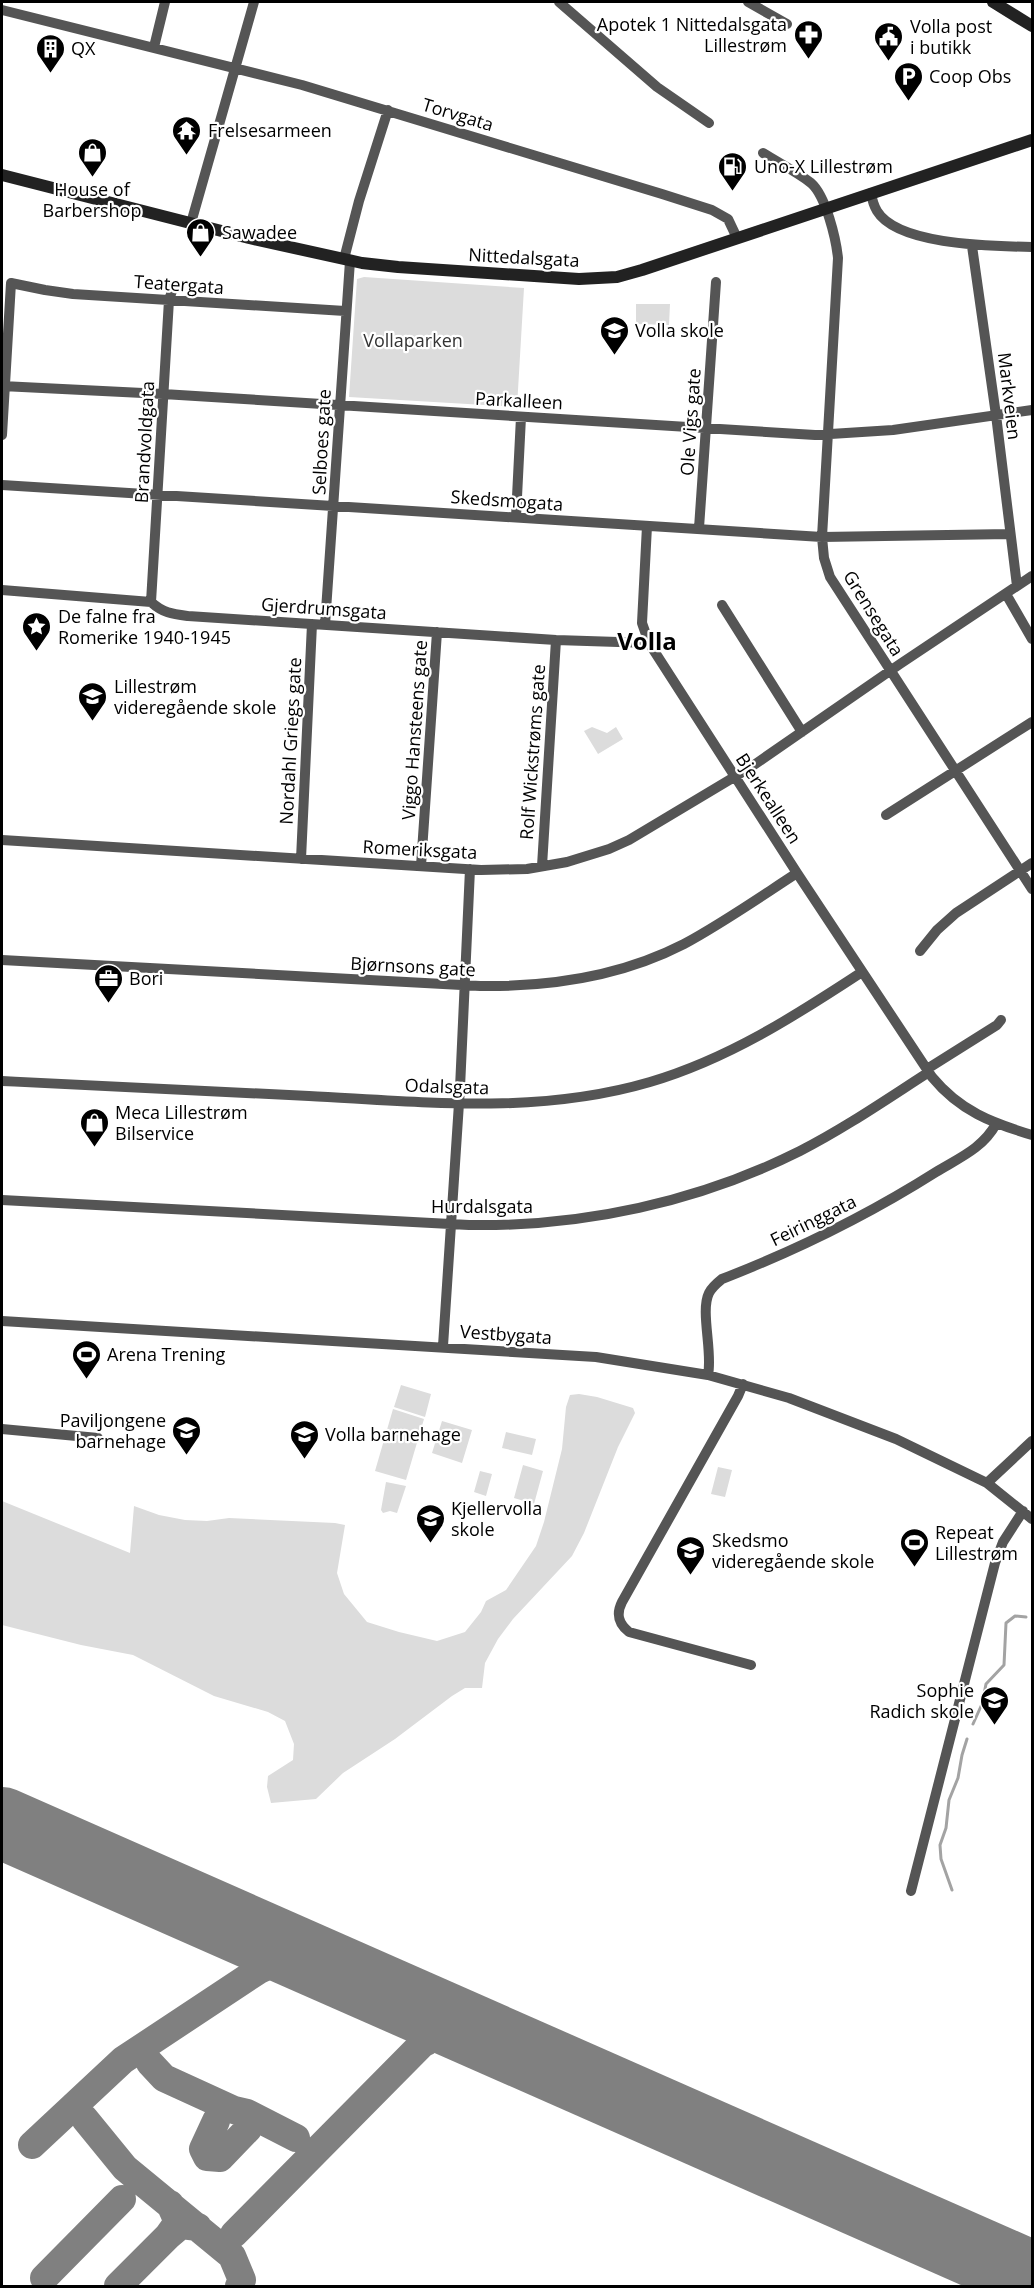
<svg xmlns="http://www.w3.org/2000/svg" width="1034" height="2288" viewBox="0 0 1034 2288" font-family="'Open Sans',sans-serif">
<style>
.green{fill:#dcdcdc}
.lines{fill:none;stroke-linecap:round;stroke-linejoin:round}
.stream{stroke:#a3a3a3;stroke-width:3}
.taxiway{stroke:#808080;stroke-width:28}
.runway{stroke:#808080;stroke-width:72}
.street{stroke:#555;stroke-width:10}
.secondary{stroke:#222;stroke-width:12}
.labels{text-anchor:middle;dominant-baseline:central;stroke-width:4.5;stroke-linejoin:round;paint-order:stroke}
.poi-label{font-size:18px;fill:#000;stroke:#fff;text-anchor:start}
.street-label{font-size:18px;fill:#000;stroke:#fff}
.park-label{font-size:18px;fill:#333;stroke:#fff}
.district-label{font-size:24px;font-weight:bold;fill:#000;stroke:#fff}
</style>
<rect width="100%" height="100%" fill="#fff"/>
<!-- green -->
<path class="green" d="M 364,277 L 524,288 L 517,407 L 349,397 L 357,279 Z
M 636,304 L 670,304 L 669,325 L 636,324 Z
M 592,727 L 607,733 L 616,727 L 623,739 L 598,754 L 584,731 Z
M 401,1385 L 431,1394 L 425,1417 L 394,1407 Z
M 579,1394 L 597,1397 L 633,1408 L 635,1413 L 618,1447 L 584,1533 L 572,1556 L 513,1619 L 498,1639 L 485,1663 L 482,1688 L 465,1688 L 452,1696 L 395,1739 L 343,1773 L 316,1799 L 271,1803 L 267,1787 L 268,1776 L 293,1760 L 294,1744 L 285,1721 L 268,1712 L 214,1696 L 133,1655 L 81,1645 L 2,1625 L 2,1501 L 130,1553 L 134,1506 L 159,1515 L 185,1520 L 207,1521 L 229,1518 L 335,1523 L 345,1525 L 337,1573 L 344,1594 L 367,1622 L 399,1632 L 437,1641 L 465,1632 L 481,1612 L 486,1601 L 506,1590 L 536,1546 L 544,1522 L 562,1449 L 566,1407 L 570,1395 Z
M 393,1409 L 424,1419 L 406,1480 L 375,1471 Z
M 442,1421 L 472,1430 L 462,1463 L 432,1453 Z
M 506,1432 L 536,1439 L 532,1455 L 502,1448 Z
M 523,1465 L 543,1471 L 534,1504 L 514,1498 Z
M 718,1467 L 732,1470 L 725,1497 L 711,1494 Z
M 480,1471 L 492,1474 L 486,1496 L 474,1492 Z
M 386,1482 L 406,1486 L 397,1513 L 390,1511 L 383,1513 L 381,1510 Z"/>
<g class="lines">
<!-- stream -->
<path class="stream" d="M 973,1724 L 982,1704 L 986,1684 L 1004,1665 L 1006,1623 L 1015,1616 L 1026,1617
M 952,1890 L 941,1859 L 940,1845 L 946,1828 L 949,1800 L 958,1778 L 962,1755 L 967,1739"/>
<!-- taxiway -->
<path class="taxiway" d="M 252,1934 L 265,1945 L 268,1956 L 259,1970 L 291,1955 L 310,1959
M 409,2003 C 427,2017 431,2018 426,2042
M 150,2063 L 164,2078 L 234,2110 L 247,2113 L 296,2138
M 85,2119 L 125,2168 L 232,2256 L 242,2280 L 239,2286
M 216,2121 L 203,2149 L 207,2157 L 220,2158 L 248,2129
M 32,2145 L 123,2060 L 259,1970
M 170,2204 L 178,2222 L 168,2236 L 181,2225 L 198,2227
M 234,2234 L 436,2030 L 447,2026 L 468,2028
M 44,2278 L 122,2199
M 118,2286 L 168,2236"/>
<!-- runway -->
<path class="runway" d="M 2,1823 L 1032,2277"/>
<!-- street -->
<path class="street" d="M 559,2 L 657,87 L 709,123
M 748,2 L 787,24
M 2,10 L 302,85 L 662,194 L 712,210 L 728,219 L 737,238
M 154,47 L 165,2
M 763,153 C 779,163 797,172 811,183 C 826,196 836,239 838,258 L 822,537 L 824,558 L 830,577 L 1032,889
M 871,193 C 872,199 874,206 877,211 C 898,246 996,246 1032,247
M 191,223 L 254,2
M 972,246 L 996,415 L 1017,586
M 344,259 L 359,201 L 388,110
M 2,386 L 163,394 L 815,435 L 893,430 L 1032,410
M 2,435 L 11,283 L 45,290 L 73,294 L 345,311
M 2,485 L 822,537 L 1010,534
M 516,517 L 521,417
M 647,526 L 642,623 L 649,643 L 797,873 L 932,1077 C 960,1111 992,1123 1032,1135
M 699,528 L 716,282
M 2,590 L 151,602 C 163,613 172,614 188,616 L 556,640 L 649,643
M 1006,594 L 1032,639
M 151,602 L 169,300 L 174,285
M 722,605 L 802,732
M 325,625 L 350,261
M 886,815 L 1032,722
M 2,840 L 481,870 L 527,869 L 567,862 L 609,849 L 629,840 L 751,767 L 900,664 L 1032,576
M 301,859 L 312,624
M 421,866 L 437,632
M 542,866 L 556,640
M 920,951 L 937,930 L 956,913 L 1032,863
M 2,960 L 480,986 C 551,987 620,977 684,944 C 723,923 760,897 797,873
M 927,1069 L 997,1025 L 1001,1020
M 2,1081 C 104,1086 206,1090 309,1096 C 423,1102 538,1115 650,1082 C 728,1059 795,1016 862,972
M 2,1200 L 469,1225 C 583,1227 698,1202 800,1151 C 845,1128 887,1099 929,1072
M 2,1321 L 596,1357 L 708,1375 L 789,1398 L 896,1439 L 987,1483 L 1032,1519
M 443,1346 L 460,1088 L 470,869
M 708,1375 C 713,1352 700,1311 709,1293 C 712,1287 717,1283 722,1279 C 797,1250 868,1215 936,1172 C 959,1158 983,1148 996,1124
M 743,1384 L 738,1396 L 622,1602 C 616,1614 618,1623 629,1632 L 751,1665
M 2,1429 L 98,1438
M 987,1483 L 1032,1441
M 911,1891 L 995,1563 L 1003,1542 L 1023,1511"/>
<!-- secondary -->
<path class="secondary" d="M 993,2 L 1032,26
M 2,175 L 249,238 L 362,263 L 398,267 L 579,279 L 617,277 L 642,270 L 1032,140"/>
</g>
<!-- icons -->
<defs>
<symbol id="pharmacy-pin" viewBox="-11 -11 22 30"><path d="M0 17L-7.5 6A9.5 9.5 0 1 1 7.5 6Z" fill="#000" stroke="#fff"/><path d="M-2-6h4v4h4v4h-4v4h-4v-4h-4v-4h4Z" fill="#fff"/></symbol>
<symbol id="civic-pin" viewBox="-11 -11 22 30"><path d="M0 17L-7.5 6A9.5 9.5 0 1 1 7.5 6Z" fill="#000" stroke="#fff"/><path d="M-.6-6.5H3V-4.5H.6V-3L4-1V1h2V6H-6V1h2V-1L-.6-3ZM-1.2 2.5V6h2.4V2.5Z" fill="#fff"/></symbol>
<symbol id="building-pin" viewBox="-11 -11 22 30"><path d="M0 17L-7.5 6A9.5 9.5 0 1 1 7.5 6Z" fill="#000" stroke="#fff"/><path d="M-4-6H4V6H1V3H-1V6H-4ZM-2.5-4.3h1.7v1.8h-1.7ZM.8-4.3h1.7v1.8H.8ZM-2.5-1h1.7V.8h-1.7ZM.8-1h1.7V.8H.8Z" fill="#fff"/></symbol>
<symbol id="parking-pin" viewBox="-11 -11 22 30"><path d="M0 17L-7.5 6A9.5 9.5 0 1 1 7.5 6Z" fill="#000" stroke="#fff"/><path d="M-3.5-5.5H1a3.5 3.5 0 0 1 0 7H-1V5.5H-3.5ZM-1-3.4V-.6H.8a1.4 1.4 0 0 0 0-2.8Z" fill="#fff"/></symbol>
<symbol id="temple-pin" viewBox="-11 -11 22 30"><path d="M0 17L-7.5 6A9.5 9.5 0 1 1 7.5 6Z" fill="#000" stroke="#fff"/><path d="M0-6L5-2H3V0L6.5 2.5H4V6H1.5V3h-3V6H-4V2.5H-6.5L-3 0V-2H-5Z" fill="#fff"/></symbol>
<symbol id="shop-pin" viewBox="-11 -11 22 30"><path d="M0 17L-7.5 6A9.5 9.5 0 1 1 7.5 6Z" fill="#000" stroke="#fff"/><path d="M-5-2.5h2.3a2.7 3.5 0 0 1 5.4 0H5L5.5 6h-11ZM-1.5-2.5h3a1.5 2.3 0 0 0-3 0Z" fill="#fff"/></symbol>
<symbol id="fuel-pin" viewBox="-11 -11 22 30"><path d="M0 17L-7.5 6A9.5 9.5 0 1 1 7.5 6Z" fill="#000" stroke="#fff"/><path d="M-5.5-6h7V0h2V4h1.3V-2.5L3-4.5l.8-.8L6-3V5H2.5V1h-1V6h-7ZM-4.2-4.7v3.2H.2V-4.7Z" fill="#fff"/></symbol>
<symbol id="school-pin" viewBox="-11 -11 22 30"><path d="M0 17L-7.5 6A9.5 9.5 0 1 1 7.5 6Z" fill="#000" stroke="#fff"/><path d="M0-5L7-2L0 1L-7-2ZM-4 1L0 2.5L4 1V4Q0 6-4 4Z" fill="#fff"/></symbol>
<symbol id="sight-pin" viewBox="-11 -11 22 30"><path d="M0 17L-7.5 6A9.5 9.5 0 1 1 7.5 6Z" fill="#000" stroke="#fff"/><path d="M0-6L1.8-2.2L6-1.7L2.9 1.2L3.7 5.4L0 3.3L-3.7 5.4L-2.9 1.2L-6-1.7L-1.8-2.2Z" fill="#fff"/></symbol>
<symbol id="office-pin" viewBox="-11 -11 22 30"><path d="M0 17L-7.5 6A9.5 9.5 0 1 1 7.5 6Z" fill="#000" stroke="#fff"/><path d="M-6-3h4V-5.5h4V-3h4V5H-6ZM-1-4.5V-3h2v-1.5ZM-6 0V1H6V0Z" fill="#fff"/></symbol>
<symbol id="stadium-pin" viewBox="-11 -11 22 30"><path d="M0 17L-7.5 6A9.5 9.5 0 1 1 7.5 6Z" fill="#000" stroke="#fff"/><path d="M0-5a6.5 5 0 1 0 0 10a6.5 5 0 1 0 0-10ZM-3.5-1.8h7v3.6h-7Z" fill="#fff"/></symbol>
</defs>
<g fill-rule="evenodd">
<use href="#pharmacy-pin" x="792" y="18" width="33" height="45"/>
<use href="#civic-pin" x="872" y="20" width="33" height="45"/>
<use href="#building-pin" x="34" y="32" width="33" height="45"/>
<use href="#parking-pin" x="892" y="60" width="33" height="45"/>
<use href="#temple-pin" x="170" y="114" width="33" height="45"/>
<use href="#shop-pin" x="76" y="136" width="33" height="45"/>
<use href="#fuel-pin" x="716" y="150" width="33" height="45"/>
<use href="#shop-pin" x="184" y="216" width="33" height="45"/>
<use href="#school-pin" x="598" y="314" width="33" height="45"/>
<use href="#sight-pin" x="20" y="610" width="33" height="45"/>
<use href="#school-pin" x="76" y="680" width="33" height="45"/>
<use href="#office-pin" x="92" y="962" width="33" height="45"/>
<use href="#shop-pin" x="78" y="1106" width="33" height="45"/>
<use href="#stadium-pin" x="70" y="1338" width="33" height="45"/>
<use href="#school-pin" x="170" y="1414" width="33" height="45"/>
<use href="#school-pin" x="288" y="1418" width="33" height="45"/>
<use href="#school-pin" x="414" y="1502" width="33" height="45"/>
<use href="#stadium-pin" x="898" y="1526" width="33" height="45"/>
<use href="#school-pin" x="674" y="1534" width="33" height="45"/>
<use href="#school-pin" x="978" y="1684" width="33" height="45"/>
</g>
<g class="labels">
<!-- poi labels -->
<g class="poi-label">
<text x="787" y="24" text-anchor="end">Apotek 1 Nittedalsgata<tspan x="787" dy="21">Lillestrøm</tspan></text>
<text x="910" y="26">Volla post<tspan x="910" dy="21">i butikk</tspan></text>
<text x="71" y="48">QX</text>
<text x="929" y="76">Coop Obs</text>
<text x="208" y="130">Frelsesarmeen</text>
<text x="754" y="166">Uno-X Lillestrøm</text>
<text x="92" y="189" text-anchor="middle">House of<tspan x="92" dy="21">Barbershop</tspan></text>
<text x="222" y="232">Sawadee</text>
<text x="635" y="330">Volla skole</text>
<text x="58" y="616">De falne fra<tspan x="58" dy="21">Romerike 1940-1945</tspan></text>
<text x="114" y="686">Lillestrøm<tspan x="114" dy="21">videregående skole</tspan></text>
<text x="129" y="978">Bori</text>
<text x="115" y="1112">Meca Lillestrøm<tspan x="115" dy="21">Bilservice</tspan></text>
<text x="107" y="1354">Arena Trening</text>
<text x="166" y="1420" text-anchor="end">Paviljongene<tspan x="166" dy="21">barnehage</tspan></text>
<text x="325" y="1434">Volla barnehage</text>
<text x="451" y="1508">Kjellervolla<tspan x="451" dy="21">skole</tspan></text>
<text x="935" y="1532">Repeat<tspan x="935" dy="21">Lillestrøm</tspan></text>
<text x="712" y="1540">Skedsmo<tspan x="712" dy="21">videregående skole</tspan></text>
<text x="974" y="1690" text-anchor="end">Sophie<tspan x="974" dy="21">Radich skole</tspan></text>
</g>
<!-- street labels -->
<g class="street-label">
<text transform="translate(458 114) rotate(17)">Torvgata</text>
<text transform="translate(524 257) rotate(3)">Nittedalsgata</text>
<text transform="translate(179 284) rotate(4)">Teatergata</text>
<text transform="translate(1010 396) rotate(83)">Markveien</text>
<text transform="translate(519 400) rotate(3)">Parkalleen</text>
<text transform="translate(690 422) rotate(-86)">Ole Vigs gate</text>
<text transform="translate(144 442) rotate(-87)">Brandvoldgata</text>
<text transform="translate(321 442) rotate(-87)">Selboes gate</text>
<text transform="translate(507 500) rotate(4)">Skedsmogata</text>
<text transform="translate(324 608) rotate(4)">Gjerdrumsgata</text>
<text transform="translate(874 613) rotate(58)">Grensegata</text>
<text transform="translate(414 730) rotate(-86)">Viggo Hansteens gate</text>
<text transform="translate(290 741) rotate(-87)">Nordahl Griegs gate</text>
<text transform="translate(532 752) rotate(-86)">Rolf Wickstrøms gate</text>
<text transform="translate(769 798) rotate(57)">Bjerkealleen</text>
<text transform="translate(420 849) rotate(3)">Romeriksgata</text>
<text transform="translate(413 966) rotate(3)">Bjørnsons gate</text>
<text transform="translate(447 1086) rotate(2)">Odalsgata</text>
<text x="482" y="1206">Hurdalsgata</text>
<text transform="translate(813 1220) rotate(-26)">Feiringgata</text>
<text transform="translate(506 1334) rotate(4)">Vestbygata</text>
</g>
<!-- park labels -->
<g class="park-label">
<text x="413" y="340">Vollaparken</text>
</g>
<!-- district labels -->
<g class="district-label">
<text x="647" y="640">Volla</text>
</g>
</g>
<!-- border -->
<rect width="1034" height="2288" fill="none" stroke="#000000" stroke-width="6"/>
</svg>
